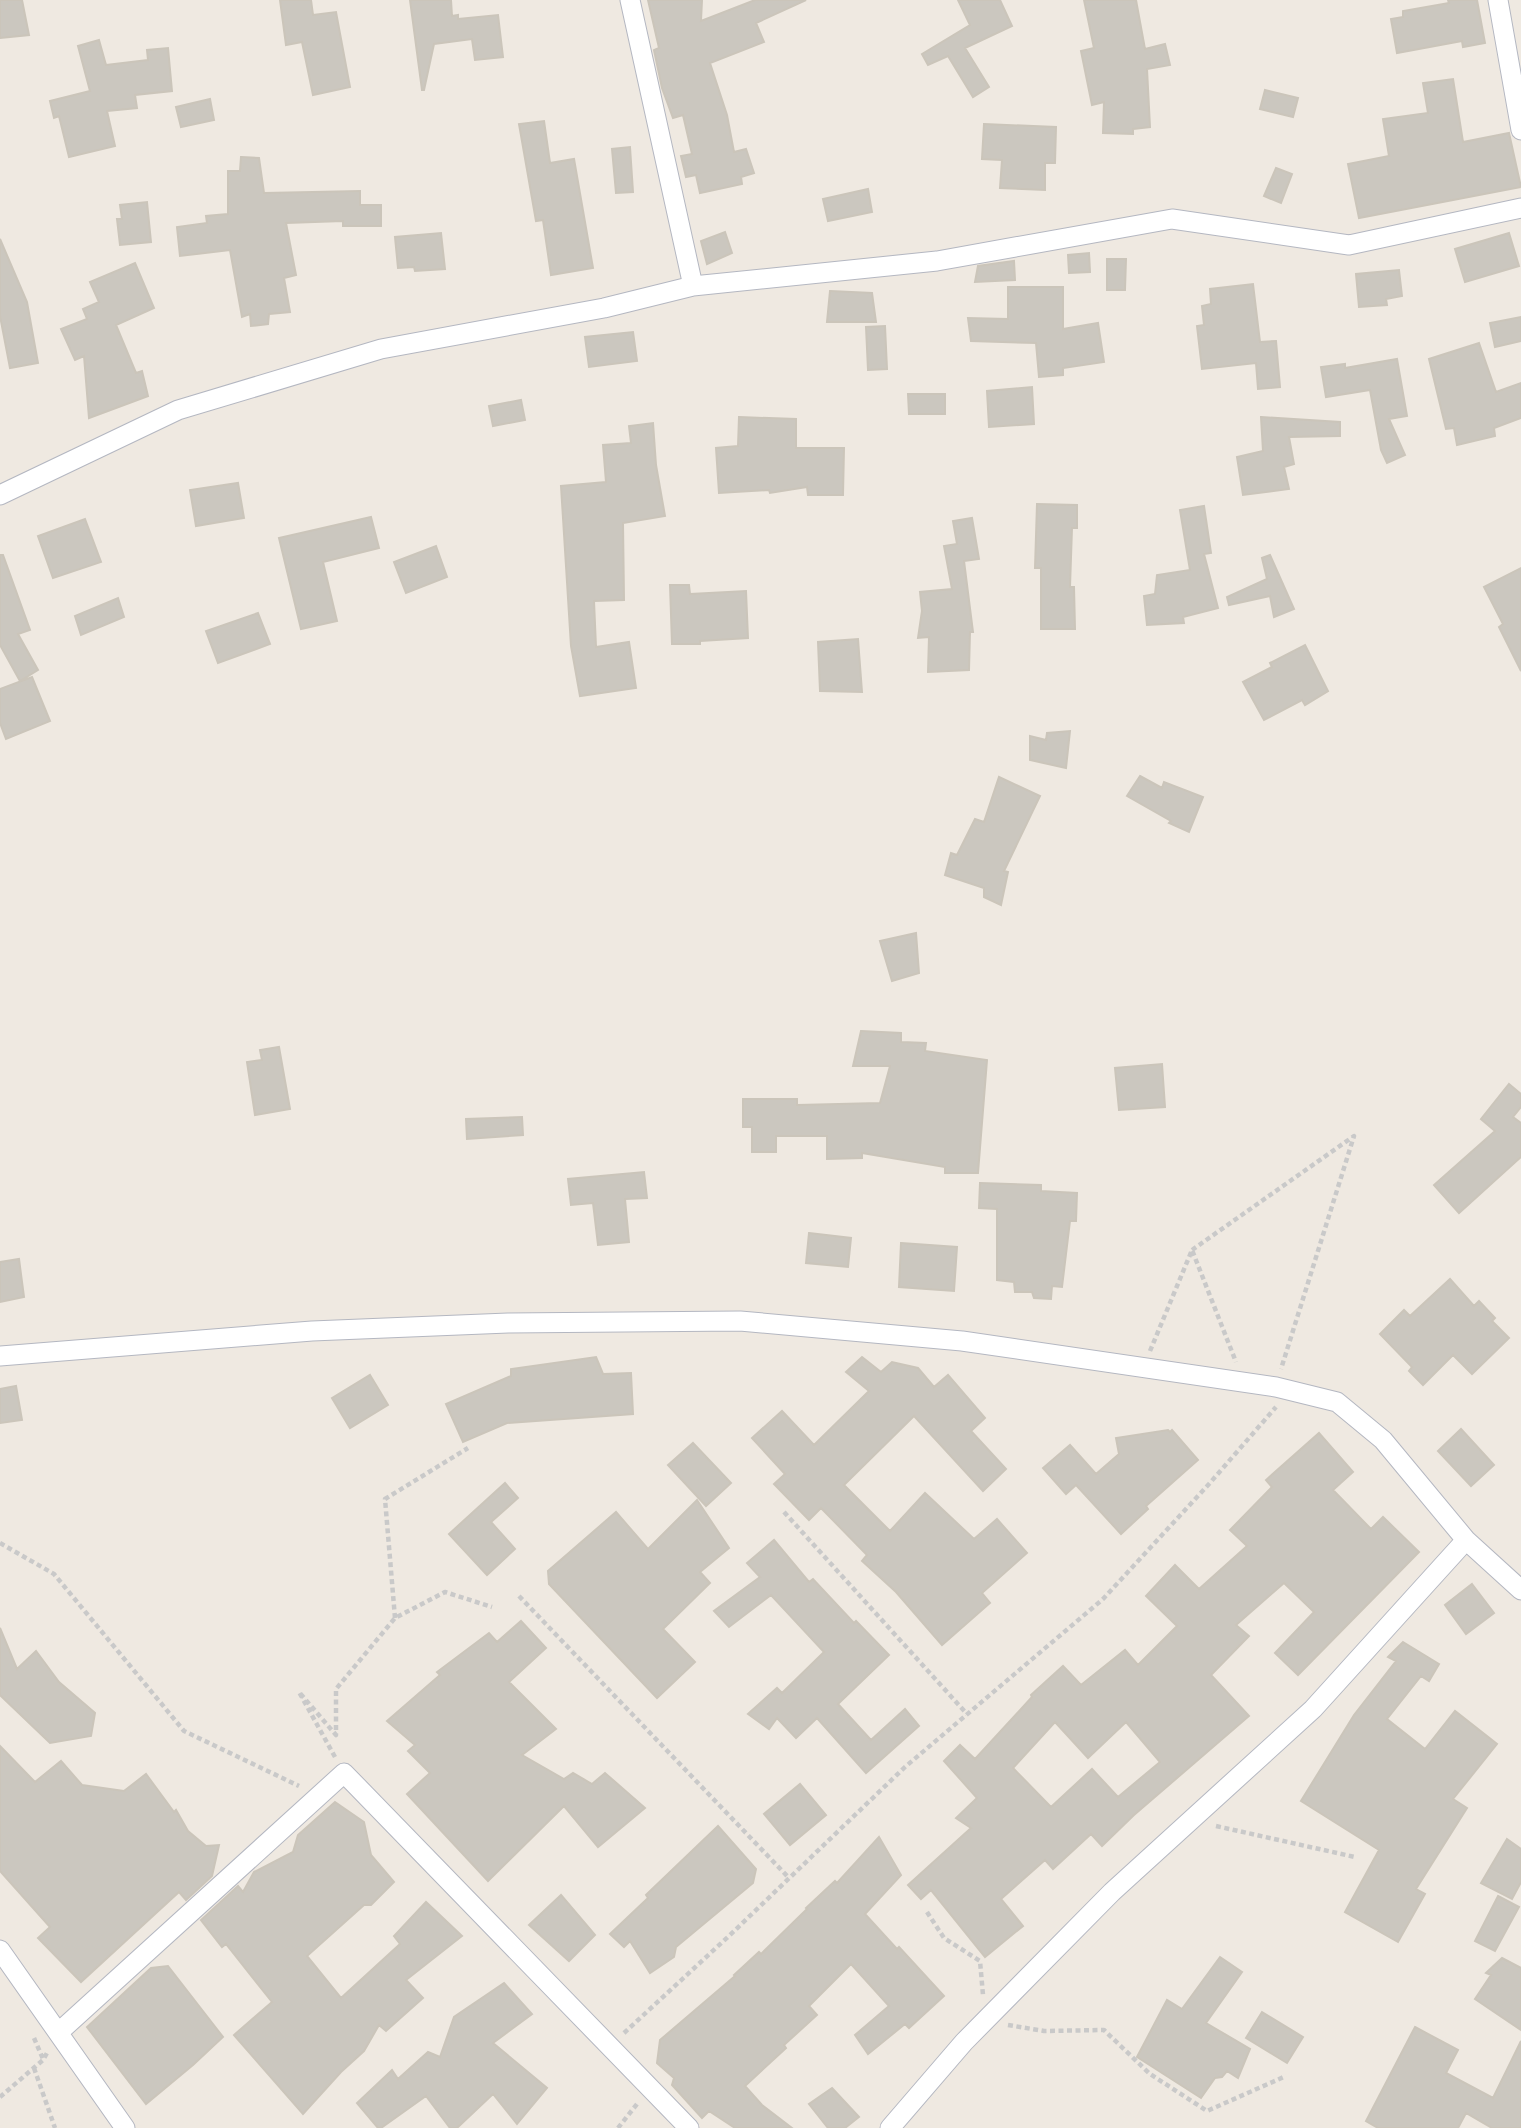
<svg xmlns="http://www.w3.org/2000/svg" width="1521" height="2128" viewBox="0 0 1521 2128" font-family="'Exo 2',sans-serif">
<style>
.building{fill:#cbc7bf;stroke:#cbc5ba;stroke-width:2;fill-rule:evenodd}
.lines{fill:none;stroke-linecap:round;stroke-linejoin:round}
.minor-casing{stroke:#b4b7c1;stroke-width:21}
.path{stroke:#c9c9c9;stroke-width:4.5;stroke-dasharray:5 3.5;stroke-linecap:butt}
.minor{stroke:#fff;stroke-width:19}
</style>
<rect width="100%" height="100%" fill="#efe9e1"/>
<!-- building -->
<path class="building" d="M 0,0 L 22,0 L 29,35 L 0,38 Z
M 280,0 L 311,0 L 313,15 L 336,12 L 350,87 L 313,95 L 302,42 L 286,45 Z
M 410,0 L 451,0 L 452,16 L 458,15 L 458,19 L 498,15 L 503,57 L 475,60 L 472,39 L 434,44 L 424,90 L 422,90 Z
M 648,0 L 702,0 L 701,21 L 755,0 L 806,0 L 756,23 L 764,42 L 710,63 L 727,115 L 734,152 L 746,149 L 754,173 L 741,177 L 742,184 L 700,193 L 696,175 L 686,177 L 681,156 L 692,154 L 683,115 L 673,118 L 662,88 L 654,50 L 659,48 Z
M 958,0 L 1000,0 L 1012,26 L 965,48 L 989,87 L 973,97 L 948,56 L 928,65 L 922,54 L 970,25 Z
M 1084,0 L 1136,0 L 1145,49 L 1165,44 L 1170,65 L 1147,69 L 1150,127 L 1133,129 L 1133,134 L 1103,133 L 1104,102 L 1092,105 L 1081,51 L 1094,48 Z
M 1448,0 L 1477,0 L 1485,43 L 1463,47 L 1462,41 L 1397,53 L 1391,19 L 1403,17 L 1403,11 L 1449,3 Z
M 99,40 L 106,65 L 148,60 L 147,50 L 168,48 L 172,91 L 135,95 L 137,108 L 107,111 L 115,146 L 69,157 L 59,116 L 54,118 L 50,101 L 90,91 L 78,46 Z
M 1453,79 L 1463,142 L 1509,133 L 1521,187 L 1359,218 L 1348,164 L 1389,156 L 1383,119 L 1428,113 L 1423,83 Z
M 1265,90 L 1298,98 L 1293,117 L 1260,109 Z
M 210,99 L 214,120 L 181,127 L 176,107 Z
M 544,121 L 550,163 L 574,159 L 593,268 L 551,275 L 543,220 L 536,221 L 519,124 Z
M 984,124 L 1056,127 L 1055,163 L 1045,163 L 1045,190 L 1000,188 L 1002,160 L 982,159 Z
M 630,147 L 633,192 L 616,193 L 612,149 Z
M 241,157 L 259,158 L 264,193 L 360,191 L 360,205 L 381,205 L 381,226 L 343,226 L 343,221 L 286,223 L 296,275 L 284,278 L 290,312 L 269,314 L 268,324 L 251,326 L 250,314 L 242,317 L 230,250 L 180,256 L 177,227 L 207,223 L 206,216 L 228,214 L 228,171 L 240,171 Z
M 1276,168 L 1292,174 L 1281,203 L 1264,196 Z
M 868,189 L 872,212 L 828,221 L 823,199 Z
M 147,202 L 151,242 L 120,245 L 117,219 L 122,219 L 120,205 Z
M 725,232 L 732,253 L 707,264 L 701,241 Z
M 441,233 L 445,269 L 415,271 L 414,267 L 398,268 L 395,237 Z
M 1509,233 L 1519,266 L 1465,282 L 1455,249 Z
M 0,239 L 27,302 L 38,363 L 10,368 L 0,316 Z
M 1089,253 L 1090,272 L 1069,273 L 1068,255 Z
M 1107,259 L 1126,259 L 1125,290 L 1107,290 Z
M 1014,261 L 1015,280 L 975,282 L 978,266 Z
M 135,263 L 154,308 L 116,325 L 136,373 L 142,371 L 148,396 L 89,418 L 84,356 L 75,360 L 61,329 L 87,319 L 83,309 L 99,302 L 90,282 Z
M 1399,270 L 1402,296 L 1386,299 L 1387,305 L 1359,307 L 1356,274 Z
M 1253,284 L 1260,342 L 1276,341 L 1280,387 L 1258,389 L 1256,363 L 1202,369 L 1197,326 L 1204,325 L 1202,306 L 1211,304 L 1210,289 Z
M 1008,287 L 1063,287 L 1063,329 L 1098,323 L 1104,362 L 1063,368 L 1063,375 L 1039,377 L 1036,343 L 971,341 L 968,318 L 1008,319 Z
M 830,291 L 872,293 L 876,322 L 827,322 Z
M 1521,317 L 1521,341 L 1495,347 L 1490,323 Z
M 885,326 L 887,369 L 868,370 L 866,327 Z
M 633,332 L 637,361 L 589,367 L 585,337 Z
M 1479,343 L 1496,392 L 1521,383 L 1521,418 L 1494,428 L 1495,436 L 1457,445 L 1454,428 L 1446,429 L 1429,359 Z
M 1397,359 L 1407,416 L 1389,419 L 1405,455 L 1387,463 L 1381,450 L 1370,390 L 1326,397 L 1321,367 L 1345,364 L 1345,368 Z
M 1032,387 L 1034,424 L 989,427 L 987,391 Z
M 908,394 L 945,394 L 945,414 L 909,414 Z
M 521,400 L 525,420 L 493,426 L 489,406 Z
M 739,417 L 796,419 L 796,448 L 844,448 L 843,495 L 808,495 L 807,487 L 770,493 L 769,490 L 719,493 L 716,448 L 738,446 Z
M 1261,417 L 1340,422 L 1340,436 L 1289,437 L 1294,464 L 1284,467 L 1289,489 L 1243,495 L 1237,457 L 1263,451 Z
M 653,423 L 656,465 L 665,516 L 623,523 L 624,600 L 594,601 L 596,647 L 629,642 L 636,688 L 580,696 L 571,646 L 561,486 L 606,482 L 603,445 L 631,443 L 629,426 Z
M 238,483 L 244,518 L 196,526 L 190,490 Z
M 1037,504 L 1077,505 L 1077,528 L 1072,528 L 1070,587 L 1074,587 L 1075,629 L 1041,629 L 1041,568 L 1035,568 Z
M 1204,506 L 1211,553 L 1204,554 L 1218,608 L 1183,617 L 1184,623 L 1147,625 L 1144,596 L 1155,594 L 1157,575 L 1190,570 L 1180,510 Z
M 371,517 L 379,548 L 323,562 L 337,621 L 301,629 L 279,538 Z
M 972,518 L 979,559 L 964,561 L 973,632 L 970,632 L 969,670 L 928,672 L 929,637 L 918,638 L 922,611 L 920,592 L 952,589 L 944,546 L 957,544 L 953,521 Z
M 85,519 L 101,562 L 53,578 L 38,536 Z
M 436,546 L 447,577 L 406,593 L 394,562 Z
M 0,555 L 3,555 L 30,630 L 18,634 L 38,670 L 20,681 L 0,645 Z
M 1270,555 L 1294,609 L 1274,617 L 1270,596 L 1229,605 L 1227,597 L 1267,579 L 1262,558 Z
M 1521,568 L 1521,671 L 1499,627 L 1503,624 L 1484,587 Z
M 670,585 L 689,585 L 690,594 L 746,591 L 748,638 L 700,641 L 700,644 L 672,644 Z
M 118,598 L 124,617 L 81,635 L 75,616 Z
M 258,613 L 270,644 L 218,663 L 206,631 Z
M 858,639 L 862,692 L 820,691 L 818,642 Z
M 1305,645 L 1328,691 L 1305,705 L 1302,700 L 1264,720 L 1243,682 L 1272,667 L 1270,663 Z
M 32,677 L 50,721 L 6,739 L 0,723 L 0,689 Z
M 1070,731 L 1066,768 L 1030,760 L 1030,736 L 1046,740 L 1047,733 Z
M 1140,776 L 1162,788 L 1164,782 L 1203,797 L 1189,832 L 1169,823 L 1171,821 L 1127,796 Z
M 999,777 L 1040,796 L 1004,871 L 1008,872 L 1001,905 L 984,897 L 984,888 L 945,875 L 951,853 L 957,855 L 975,819 L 984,822 Z
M 916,933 L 919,973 L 892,981 L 880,941 Z
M 861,1031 L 901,1033 L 901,1042 L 926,1043 L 925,1051 L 987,1060 L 978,1173 L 945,1173 L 945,1167 L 862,1153 L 862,1158 L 827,1159 L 827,1136 L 776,1136 L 776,1152 L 752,1152 L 752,1127 L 743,1127 L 743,1099 L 797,1099 L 797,1105 L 880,1103 L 890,1066 L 853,1066 Z
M 279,1047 L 290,1109 L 255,1115 L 247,1062 L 262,1060 L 260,1050 Z
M 1162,1064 L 1165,1107 L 1119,1110 L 1115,1068 Z
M 1509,1084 L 1521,1094 L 1521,1107 L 1513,1117 L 1521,1123 L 1521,1157 L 1459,1213 L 1434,1185 L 1495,1131 L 1481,1119 Z
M 522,1117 L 523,1135 L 467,1139 L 466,1119 Z
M 644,1172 L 647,1198 L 625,1199 L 629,1242 L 598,1245 L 593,1203 L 571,1205 L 568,1179 Z
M 980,1183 L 1041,1185 L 1041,1191 L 1077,1193 L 1076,1221 L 1070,1221 L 1062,1287 L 1052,1286 L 1051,1299 L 1034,1298 L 1032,1292 L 1015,1292 L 1014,1282 L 997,1280 L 997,1209 L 979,1208 Z
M 809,1233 L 851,1238 L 848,1267 L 806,1263 Z
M 901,1243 L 957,1247 L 954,1291 L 899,1287 Z
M 19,1259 L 24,1297 L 0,1302 L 0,1262 Z
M 1450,1279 L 1474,1306 L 1479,1301 L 1495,1318 L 1492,1321 L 1509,1338 L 1472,1374 L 1453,1355 L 1423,1385 L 1409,1371 L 1412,1367 L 1380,1334 L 1404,1310 L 1410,1316 Z
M 596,1357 L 603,1374 L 631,1373 L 633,1414 L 507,1423 L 463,1442 L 446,1404 L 511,1376 L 511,1369 Z
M 862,1357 L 881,1372 L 892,1362 L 918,1368 L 934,1387 L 948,1375 L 985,1418 L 971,1431 L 1006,1469 L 983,1491 L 914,1416 L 844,1485 L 890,1531 L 925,1493 L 974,1539 L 997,1519 L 1027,1553 L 982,1593 L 990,1603 L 942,1645 L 896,1592 L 862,1561 L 867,1555 L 821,1508 L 809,1520 L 774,1484 L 785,1474 L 752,1438 L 782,1411 L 814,1445 L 869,1391 L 846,1372 Z
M 370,1375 L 388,1405 L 350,1428 L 332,1398 Z
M 16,1386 L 22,1420 L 0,1423 L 0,1389 Z
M 1461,1429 L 1494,1465 L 1471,1486 L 1438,1451 Z
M 1168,1430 L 1170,1432 L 1172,1430 L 1198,1460 L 1146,1506 L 1148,1509 L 1121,1534 L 1076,1485 L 1066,1494 L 1043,1468 L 1070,1445 L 1096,1474 L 1119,1454 L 1116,1438 Z
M 1319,1433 L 1353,1472 L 1333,1490 L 1371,1529 L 1383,1517 L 1419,1552 L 1298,1675 L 1275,1653 L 1314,1612 L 1284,1583 L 1236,1625 L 1249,1636 L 1211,1675 L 1249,1716 L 1134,1815 L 1102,1846 L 1091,1834 L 1053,1869 L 1045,1860 L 1001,1899 L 1023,1926 L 985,1957 L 931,1890 L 921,1899 L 908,1885 L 971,1828 L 956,1818 L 977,1798 L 944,1761 L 960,1745 L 975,1759 L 1032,1697 L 1031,1695 L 1063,1666 L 1081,1685 L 1125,1650 L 1138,1665 L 1177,1626 L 1146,1596 L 1175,1565 L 1199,1589 L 1247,1546 L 1230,1530 L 1272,1487 L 1266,1480 ZM 1055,1722 L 1088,1758 L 1126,1722 L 1160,1762 L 1118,1797 L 1092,1769 L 1051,1807 L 1013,1768 Z
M 693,1443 L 731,1483 L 706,1506 L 668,1465 Z
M 505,1483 L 518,1498 L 491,1522 L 515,1549 L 487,1575 L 449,1534 Z
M 697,1500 L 729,1548 L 700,1572 L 710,1583 L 663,1629 L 695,1662 L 657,1698 L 549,1584 L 548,1571 L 616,1512 L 648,1549 Z
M 774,1540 L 809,1582 L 813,1579 L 854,1623 L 856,1621 L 889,1655 L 838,1704 L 871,1740 L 905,1709 L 919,1726 L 866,1773 L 817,1718 L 796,1738 L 777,1718 L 769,1729 L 748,1714 L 777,1688 L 782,1693 L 824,1652 L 771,1595 L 729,1627 L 714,1611 L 760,1577 L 747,1563 Z
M 1472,1584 L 1494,1613 L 1466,1634 L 1445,1605 Z
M 521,1621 L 546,1648 L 509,1682 L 556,1729 L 522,1755 L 564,1779 L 573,1773 L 592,1784 L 605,1773 L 645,1808 L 598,1847 L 564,1806 L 488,1881 L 407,1794 L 430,1773 L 408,1751 L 415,1745 L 387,1721 L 440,1675 L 437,1672 L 489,1633 L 497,1642 Z
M 0,1628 L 17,1669 L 36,1651 L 59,1682 L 95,1713 L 91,1736 L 50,1743 L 0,1695 Z
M 1403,1642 L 1439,1664 L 1429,1681 L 1421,1676 L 1387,1719 L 1425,1749 L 1455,1711 L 1497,1744 L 1453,1799 L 1467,1808 L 1416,1889 L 1425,1894 L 1398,1942 L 1345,1912 L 1379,1850 L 1301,1801 L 1354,1715 L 1396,1661 L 1388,1657 Z
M 0,1746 L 35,1782 L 61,1761 L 82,1785 L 124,1791 L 146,1774 L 174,1812 L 176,1810 L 188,1831 L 206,1846 L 219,1845 L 212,1876 L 186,1900 L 179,1892 L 81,1982 L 38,1938 L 50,1927 L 0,1871 Z
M 800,1784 L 826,1815 L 790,1845 L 764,1814 Z
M 335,1802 L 364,1822 L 371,1855 L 394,1882 L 371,1905 L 364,1905 L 307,1956 L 341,1998 L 400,1944 L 394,1936 L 426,1902 L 462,1936 L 406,1980 L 423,1998 L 386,2031 L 379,2025 L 364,2051 L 341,2072 L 303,2114 L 234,2035 L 272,2002 L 226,1944 L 222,1947 L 201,1920 L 238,1886 L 243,1892 L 254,1872 L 293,1852 L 298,1835 Z
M 718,1826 L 756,1869 L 753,1883 L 676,1947 L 674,1957 L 650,1973 L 630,1941 L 624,1947 L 610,1934 L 648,1898 L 646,1895 Z
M 879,1837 L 901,1875 L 865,1914 L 897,1949 L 899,1947 L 944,1996 L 909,2028 L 905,2024 L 868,2054 L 855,2035 L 889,2006 L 851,1964 L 809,2006 L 817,2015 L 784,2045 L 786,2048 L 745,2086 L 762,2105 L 792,2128 L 735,2128 L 709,2111 L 702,2118 L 672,2085 L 674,2078 L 657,2063 L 660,2040 L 735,1976 L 734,1975 L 759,1952 L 761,1954 L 807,1909 L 806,1908 L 835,1881 L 837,1883 Z
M 1507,1839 L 1521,1849 L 1521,1882 L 1512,1899 L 1481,1883 Z
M 561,1895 L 595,1935 L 569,1961 L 529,1925 Z
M 1498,1896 L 1519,1907 L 1495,1951 L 1475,1941 Z
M 1220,1957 L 1242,1972 L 1206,2023 L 1250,2049 L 1238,2078 L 1227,2071 L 1222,2077 L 1215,2078 L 1201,2098 L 1137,2057 L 1167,2000 L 1182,2009 Z
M 1502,1958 L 1521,1968 L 1521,2030 L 1475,1999 L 1491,1975 L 1486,1973 Z
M 168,1966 L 223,2037 L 193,2065 L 146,2104 L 87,2027 L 151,1968 Z
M 504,1983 L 532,2014 L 493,2043 L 547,2088 L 517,2124 L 493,2094 L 457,2128 L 450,2128 L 426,2096 L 381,2128 L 378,2128 L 357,2103 L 392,2070 L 398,2079 L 428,2052 L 440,2057 L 454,2017 Z
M 1262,2012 L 1303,2037 L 1287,2063 L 1246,2038 Z
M 1415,2027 L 1458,2050 L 1446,2073 L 1493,2098 L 1521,2041 L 1521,2128 L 1492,2128 L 1466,2113 L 1458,2128 L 1378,2128 L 1366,2121 Z
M 832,2088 L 859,2117 L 845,2128 L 828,2128 L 809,2104 Z"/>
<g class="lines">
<defs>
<path id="minor" d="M 630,0 L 693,286
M 1498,0 L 1521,130
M 0,495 L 178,410 L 381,349 L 604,308 L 693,286 L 937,261 L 1172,219 L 1349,245 L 1521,208
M 0,1356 L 312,1331 L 508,1323 L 740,1321 L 962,1341 L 1276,1387 L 1337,1402 L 1383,1440 L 1466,1540 L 1521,1590
M 0,1950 L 125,2128
M 59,2032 L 344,1773 L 689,2128
M 890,2128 L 964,2042 L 1112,1892 L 1313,1709 L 1466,1540"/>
</defs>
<!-- minor casing -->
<use href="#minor" class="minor-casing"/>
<!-- path -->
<path class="path" d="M 1192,1250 L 1354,1136 L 1281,1369
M 1150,1351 L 1192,1250 L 1236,1362
M 784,1512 L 967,1714
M 0,1543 L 54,1574 L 184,1731 L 299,1786
M 519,1596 L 789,1878
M 395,1618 L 385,1499 L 468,1448
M 335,1757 L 299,1692 L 336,1735 L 336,1689 L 395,1618 L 445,1592 L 492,1607
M 1216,1826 L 1355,1857
M 927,1912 L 944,1938 L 980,1961 L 983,1995
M 1008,2025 L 1044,2031 L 1104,2030 L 1150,2074 L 1207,2111 L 1286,2076
M 624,2033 L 730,1935 L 905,1767 L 1103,1599 L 1209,1484 L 1276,1407
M 34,2038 L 43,2059
M 34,2068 L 55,2128
M 0,2097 L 43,2060 L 47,2053
M 618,2128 L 637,2104"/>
<!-- minor -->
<use href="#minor" class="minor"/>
</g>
</svg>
